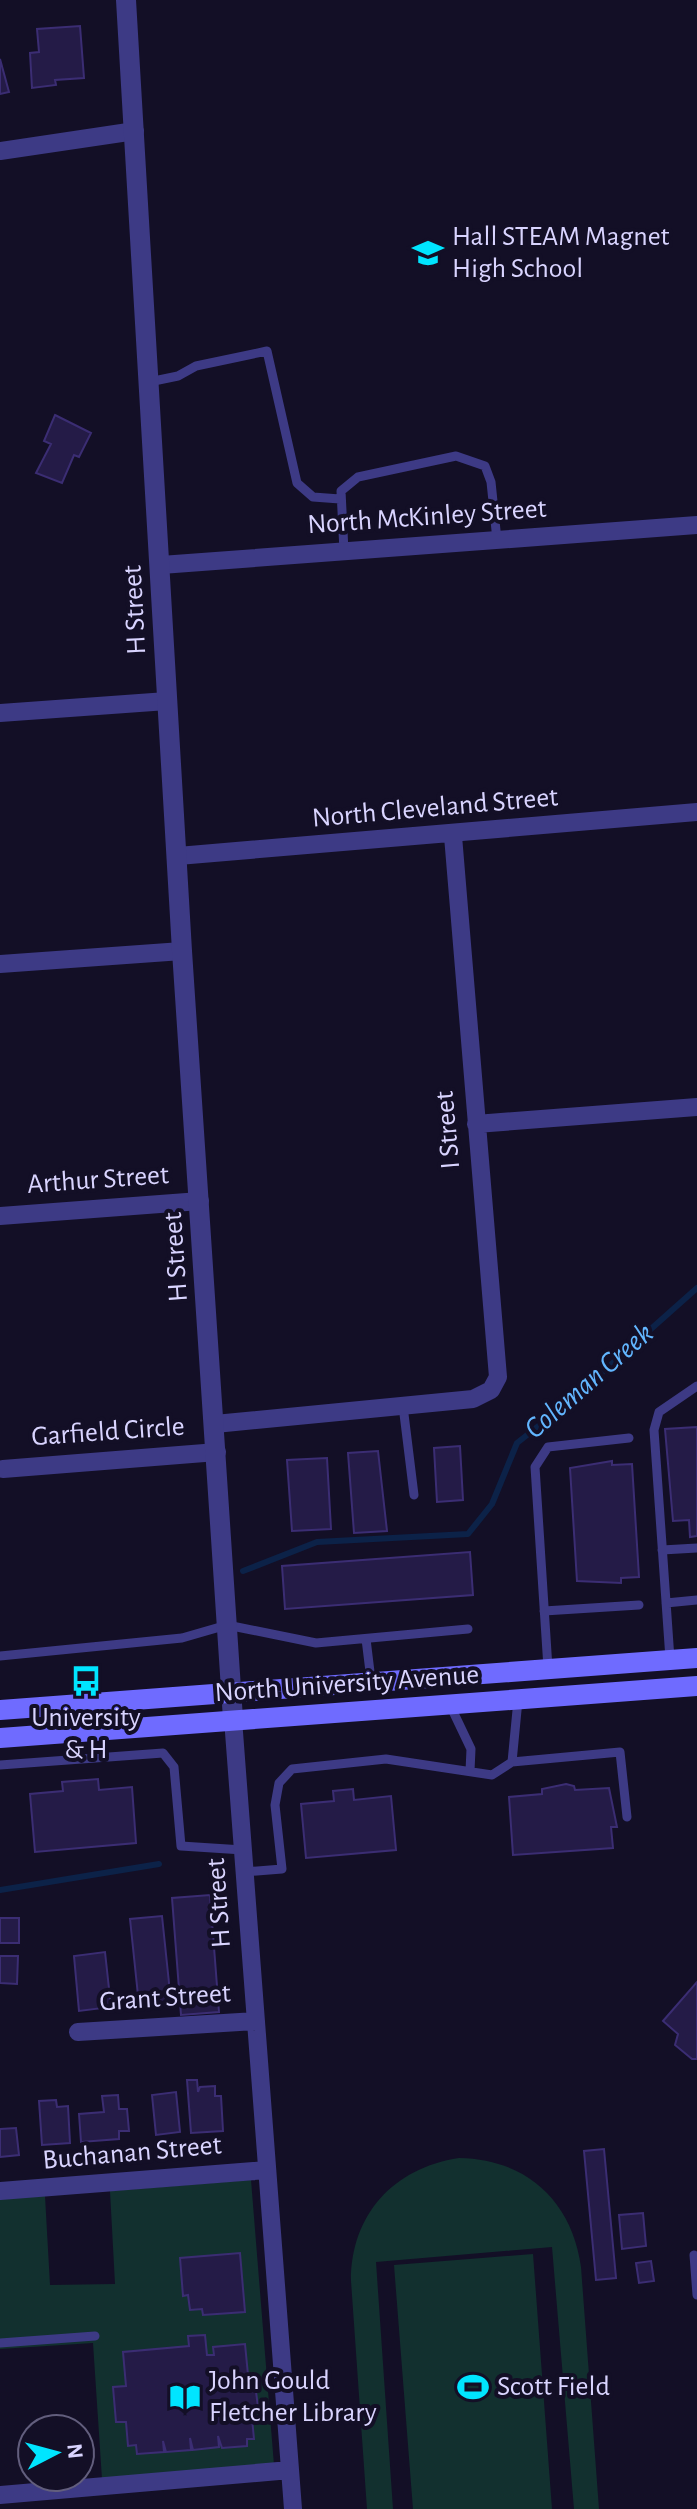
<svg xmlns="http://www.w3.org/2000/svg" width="697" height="2509" viewBox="0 0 697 2509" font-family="'Alegreya Sans',sans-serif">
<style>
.green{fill:#12302f}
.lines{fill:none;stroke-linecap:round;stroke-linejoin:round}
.stream{stroke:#0c2248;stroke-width:6}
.building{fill:#241b47;stroke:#3b2d73;stroke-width:2}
.service{stroke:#3d3a85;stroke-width:9}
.minor{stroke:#3d3a85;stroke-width:18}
.tertiary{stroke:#3d3a85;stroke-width:20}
.secondary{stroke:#6f6bff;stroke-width:20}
.labels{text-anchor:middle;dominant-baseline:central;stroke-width:8;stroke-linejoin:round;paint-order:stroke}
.poi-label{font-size:28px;fill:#d9d4ff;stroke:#130f26;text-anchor:start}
.street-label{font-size:28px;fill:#d9d4ff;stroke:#130f26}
.water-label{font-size:30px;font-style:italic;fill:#62b6ff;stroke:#130f26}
</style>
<rect width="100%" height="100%" fill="#130f26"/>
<!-- green -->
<path class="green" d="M 459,2158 C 526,2159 572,2201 581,2267 L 599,2509 L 574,2509 L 552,2247 L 376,2262 L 393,2509 L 367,2509 L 351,2281 C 351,2215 393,2168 459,2158 Z
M 251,2180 L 274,2465 L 102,2479 L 93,2343 L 0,2349 L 0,2198 L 45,2196 L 50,2285 L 115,2284 L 110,2191 Z
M 533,2254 L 552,2509 L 413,2509 L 394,2265 Z"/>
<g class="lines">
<!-- stream -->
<path class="stream" d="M 243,1571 L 317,1542 L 468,1534 L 492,1504 L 517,1443 L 570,1401 L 697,1288
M 0,1890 L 159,1864"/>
</g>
<!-- building -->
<path class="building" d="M 80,26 L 84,78 L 55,80 L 56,85 L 32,88 L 30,53 L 39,52 L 37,29 Z
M 0,59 L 9,92 L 0,94 Z
M 55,415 L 91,433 L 79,457 L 74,455 L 62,483 L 36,473 L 51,444 L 44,441 Z
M 697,1427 L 697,1536 L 690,1537 L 689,1520 L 673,1521 L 665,1429 Z
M 460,1446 L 463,1500 L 437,1502 L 434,1448 Z
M 378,1451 L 387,1531 L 354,1533 L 348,1453 Z
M 327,1458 L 331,1529 L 292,1531 L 287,1460 Z
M 612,1461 L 612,1465 L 632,1464 L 639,1577 L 621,1578 L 621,1583 L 577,1581 L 570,1468 Z
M 470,1552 L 473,1595 L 285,1609 L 282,1566 Z
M 98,1779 L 99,1790 L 132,1787 L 136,1843 L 35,1852 L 30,1794 L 63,1791 L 62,1782 Z
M 566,1784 L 574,1786 L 575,1790 L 609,1788 L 617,1827 L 611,1827 L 613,1848 L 513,1855 L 509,1797 L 542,1794 L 542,1789 Z
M 353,1789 L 354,1800 L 391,1796 L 396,1850 L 306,1858 L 301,1804 L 334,1801 L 333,1791 Z
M 210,1895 L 219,2012 L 181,2015 L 172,1898 Z
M 162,1916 L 171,2002 L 139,2005 L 130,1919 Z
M 0,1918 L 19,1918 L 19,1943 L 0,1943 Z
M 105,1952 L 111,2007 L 79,2011 L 74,1956 Z
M 0,1956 L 18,1956 L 17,1984 L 0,1983 Z
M 697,1982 L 697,2059 L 692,2059 L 675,2045 L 678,2034 L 663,2021 Z
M 187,2080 L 197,2080 L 198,2092 L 200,2087 L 215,2086 L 215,2096 L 221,2096 L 223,2131 L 191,2133 Z
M 176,2092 L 180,2132 L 156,2135 L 152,2095 Z
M 118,2095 L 119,2109 L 127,2109 L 129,2131 L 119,2131 L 119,2139 L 81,2142 L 79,2114 L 104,2112 L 102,2096 Z
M 56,2100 L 57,2107 L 68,2106 L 70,2143 L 42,2145 L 39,2101 Z
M 16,2128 L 19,2155 L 0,2157 L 0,2129 Z
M 604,2149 L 616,2278 L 596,2280 L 584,2151 Z
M 643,2213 L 646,2246 L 622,2249 L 619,2215 Z
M 240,2253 L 245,2312 L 203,2315 L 202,2309 L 190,2310 L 188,2295 L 183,2296 L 180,2258 Z
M 651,2261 L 654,2281 L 639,2283 L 636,2263 Z
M 205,2335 L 207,2355 L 214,2355 L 213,2347 L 245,2344 L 249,2385 L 255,2384 L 258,2407 L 251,2408 L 254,2439 L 247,2439 L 247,2446 L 222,2448 L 218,2436 L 219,2447 L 193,2450 L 190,2438 L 191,2450 L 166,2452 L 163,2441 L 164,2452 L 137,2454 L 136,2445 L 128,2446 L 126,2422 L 116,2422 L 113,2387 L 126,2386 L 123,2352 L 189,2346 L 188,2336 Z"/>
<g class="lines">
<!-- service -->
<path class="service" d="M 149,382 L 178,376 L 196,366 L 267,351 L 297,483 L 313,497 L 340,499
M 344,551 L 341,491 L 358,477 L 456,456 L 485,466 L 491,482 L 497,540
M 403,1406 L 414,1495
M 662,1550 L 697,1548
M 666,1603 L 697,1600
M 544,1611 L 639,1605
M 366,1639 L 371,1680
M 0,1656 L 182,1638 L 227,1625 L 316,1643 L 468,1629
M 670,1659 L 654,1430 L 659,1412 L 697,1386
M 548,1668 L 535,1467 L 548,1447 L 629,1438
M 450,1705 L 471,1749 L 470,1771
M 512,1762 L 518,1700
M 0,1765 L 163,1753 L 174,1767 L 181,1846 L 243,1850
M 245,1872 L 282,1869 L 275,1805 L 279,1783 L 292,1769 L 386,1759 L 492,1775 L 512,1762 L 620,1752 L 627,1817
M 694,2255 L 697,2295
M 0,2343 L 95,2336"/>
<!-- minor -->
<path class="minor" d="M 0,151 L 135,131
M 161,565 L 697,525
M 0,713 L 167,701
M 178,856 L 697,812
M 0,964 L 182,951
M 476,1124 L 697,1107
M 0,1216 L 200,1201
M 215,1424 L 473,1399 L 491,1390 L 498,1377 L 453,836
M 3,1469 L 217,1452
M 233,1719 L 293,2509
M 78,2032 L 256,2021
M 0,2191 L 267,2170
M 0,2495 L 290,2470"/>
<!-- tertiary -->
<path class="tertiary" d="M 126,0 L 182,951 L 233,1719"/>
<!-- secondary -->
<path class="secondary" d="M 0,1710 L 697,1658
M 0,1738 L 697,1686"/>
</g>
<!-- icons -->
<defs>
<symbol id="school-bare" viewBox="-9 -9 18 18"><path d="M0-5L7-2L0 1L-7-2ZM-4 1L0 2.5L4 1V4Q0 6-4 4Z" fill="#00e5ff" stroke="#130f26" stroke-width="2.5" paint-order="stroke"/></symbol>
<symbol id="bus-bare" viewBox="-9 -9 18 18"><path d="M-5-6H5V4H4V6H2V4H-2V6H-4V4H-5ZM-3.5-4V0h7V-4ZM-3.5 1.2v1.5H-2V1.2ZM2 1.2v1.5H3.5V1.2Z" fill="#00e5ff" stroke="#130f26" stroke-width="2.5" paint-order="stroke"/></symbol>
<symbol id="stadium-bare" viewBox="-9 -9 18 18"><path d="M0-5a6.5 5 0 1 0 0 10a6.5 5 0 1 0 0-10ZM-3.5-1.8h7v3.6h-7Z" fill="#00e5ff" stroke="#130f26" stroke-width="2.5" paint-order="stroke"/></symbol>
<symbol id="library-bare" viewBox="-9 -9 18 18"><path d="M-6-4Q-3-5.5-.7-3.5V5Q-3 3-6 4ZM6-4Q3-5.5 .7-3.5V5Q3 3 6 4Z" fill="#00e5ff" stroke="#130f26" stroke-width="2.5" paint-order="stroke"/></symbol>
</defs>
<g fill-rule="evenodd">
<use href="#school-bare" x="406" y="231" width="44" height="44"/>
<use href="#bus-bare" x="64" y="1659" width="44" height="44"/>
<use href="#stadium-bare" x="451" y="2365" width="44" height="44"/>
<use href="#library-bare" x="163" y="2375" width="44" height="44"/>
</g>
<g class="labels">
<!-- poi labels -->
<g class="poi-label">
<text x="452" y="237">Hall STEAM Magnet<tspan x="452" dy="32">High School</tspan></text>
<text x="86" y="1718" text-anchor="middle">University<tspan x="86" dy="32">&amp; H</tspan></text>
<text x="209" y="2381">John Gould<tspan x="209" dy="32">Fletcher Library</tspan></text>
<text x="497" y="2387">Scott Field</text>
</g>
<!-- street labels -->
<g class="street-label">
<text transform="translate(427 517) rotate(-4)">North McKinley Street</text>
<text transform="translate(135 610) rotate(-93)">H Street</text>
<text transform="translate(435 808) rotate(-5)">North Cleveland Street</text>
<text transform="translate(448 1130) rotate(-95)">I Street</text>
<text transform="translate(98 1180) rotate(-4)">Arthur Street</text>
<text transform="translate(176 1257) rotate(-94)">H Street</text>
<text transform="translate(108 1432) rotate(-4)">Garfield Circle</text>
<text transform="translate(347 1684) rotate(-4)">North University Avenue</text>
<text transform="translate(219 1903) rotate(-94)">H Street</text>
<text transform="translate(165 1998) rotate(-4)">Grant Street</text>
<text transform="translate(132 2153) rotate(-5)">Buchanan Street</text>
</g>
<!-- water labels -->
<g class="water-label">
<text transform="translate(589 1381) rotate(-41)">Coleman Creek</text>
</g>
</g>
<!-- north arrow -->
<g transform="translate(56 2453) rotate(84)"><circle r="38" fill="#130f26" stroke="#625e7d" stroke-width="2"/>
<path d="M0-6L14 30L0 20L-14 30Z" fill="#00e5ff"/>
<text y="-12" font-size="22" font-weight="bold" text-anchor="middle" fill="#d9d4ff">N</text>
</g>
</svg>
